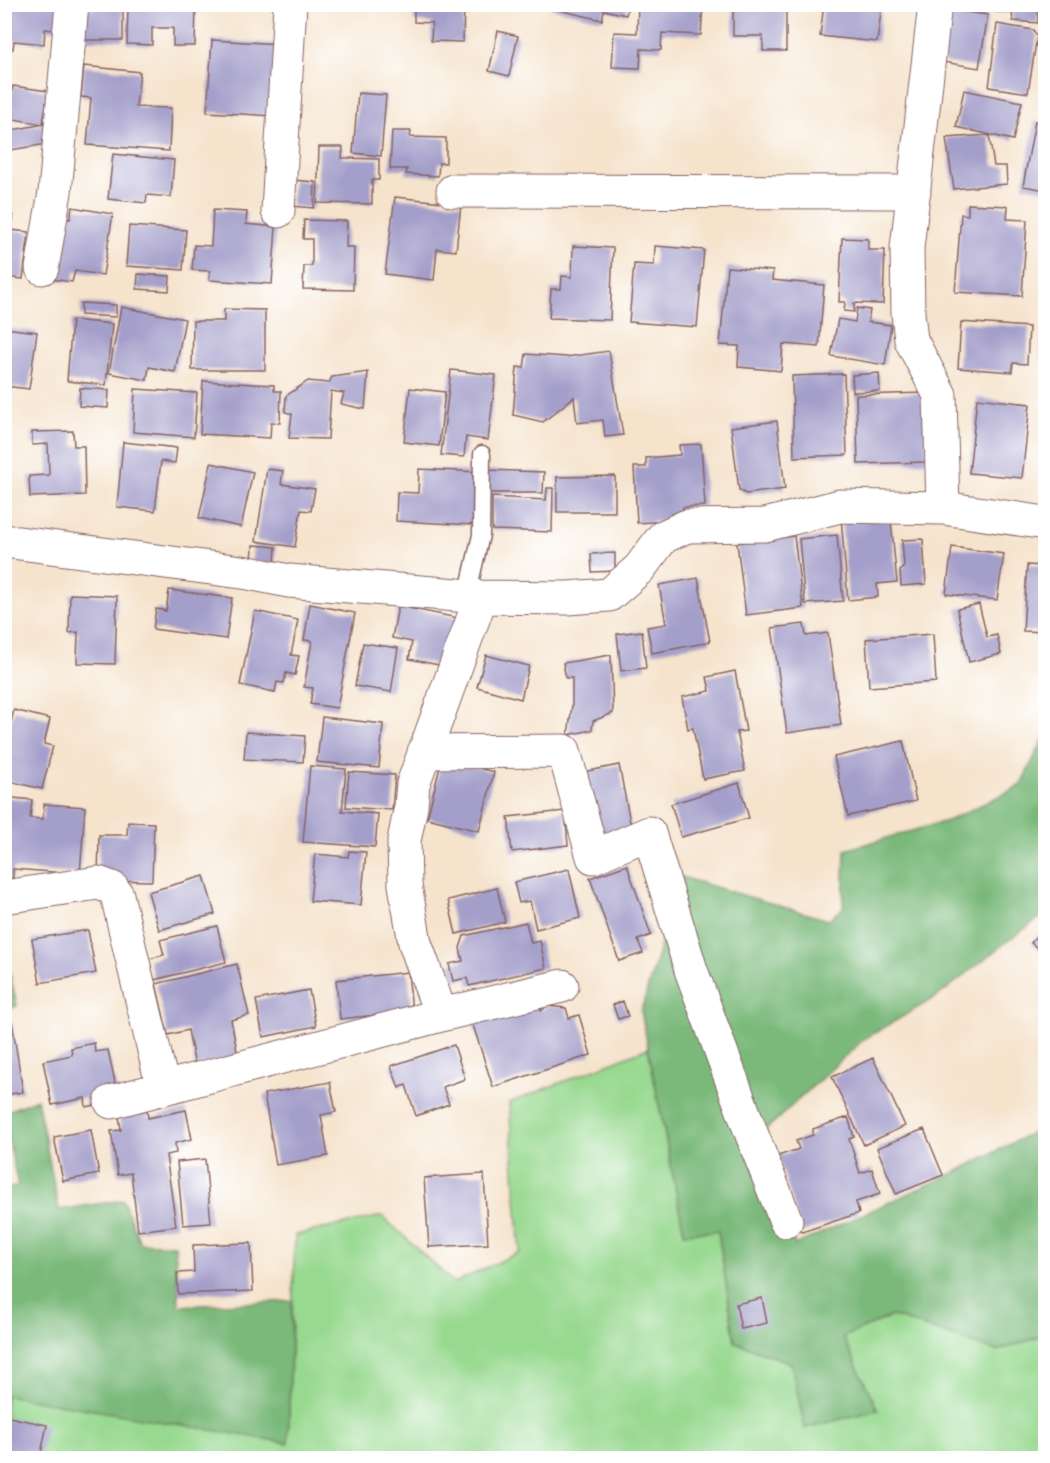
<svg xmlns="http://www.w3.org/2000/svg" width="1050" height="1463" viewBox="0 0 1050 1463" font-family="'Patrick Hand',sans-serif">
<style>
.green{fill:#98d990;stroke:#717c5e;stroke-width:1.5}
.forest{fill:#7ab97a;stroke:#626c52;stroke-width:1.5}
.building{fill:#a49fca}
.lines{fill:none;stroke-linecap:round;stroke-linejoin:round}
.lane-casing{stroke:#866463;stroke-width:19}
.street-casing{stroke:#866463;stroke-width:35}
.lane{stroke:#fff;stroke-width:16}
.street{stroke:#fff;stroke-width:33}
</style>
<rect width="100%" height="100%" fill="#fff"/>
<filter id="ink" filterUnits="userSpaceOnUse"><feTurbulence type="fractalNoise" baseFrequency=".0167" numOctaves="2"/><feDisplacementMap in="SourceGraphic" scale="12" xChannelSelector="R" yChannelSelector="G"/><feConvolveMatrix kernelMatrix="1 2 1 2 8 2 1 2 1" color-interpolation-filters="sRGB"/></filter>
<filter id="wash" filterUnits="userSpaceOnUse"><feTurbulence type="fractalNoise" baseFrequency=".008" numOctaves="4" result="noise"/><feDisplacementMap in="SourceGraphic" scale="24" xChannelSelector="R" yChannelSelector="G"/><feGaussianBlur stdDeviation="1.35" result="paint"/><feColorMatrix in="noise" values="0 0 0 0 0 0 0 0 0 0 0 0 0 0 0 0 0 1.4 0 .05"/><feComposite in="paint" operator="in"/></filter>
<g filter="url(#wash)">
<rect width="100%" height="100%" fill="#f5e3cc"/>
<!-- green -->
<path class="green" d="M 648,1048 L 684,1232 L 718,1231 L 735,1342 L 791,1363 L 805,1428 L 842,1337 L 892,1316 L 996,1351 L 1045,1335 L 1045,1458 L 5,1458 L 6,1395 L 288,1442 L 295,1235 L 382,1216 L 454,1283 L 520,1252 L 509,1103 Z"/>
<!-- forest -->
<path class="forest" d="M 1045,736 L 1045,914 L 1009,940 L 938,996 L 864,1039 L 759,1136 L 795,1245 L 956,1172 L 1045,1126 L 1045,1335 L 996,1351 L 892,1316 L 843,1337 L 878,1410 L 805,1428 L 791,1363 L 735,1342 L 718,1231 L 684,1233 L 641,1011 L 681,877 L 828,920 L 843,908 L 845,850 L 950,820 L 1020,786 Z
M 4,948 L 17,1006 L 5,1010 L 4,1010 Z
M 37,1099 L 59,1210 L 123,1200 L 140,1243 L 175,1245 L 179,1306 L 292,1301 L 288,1443 L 6,1395 L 5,1403 L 5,1189 L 18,1186 L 5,1122 L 5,1112 Z"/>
<g id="blocks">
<!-- building -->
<path class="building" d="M 4,4 L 65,4 L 63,31 L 45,29 L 44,44 L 14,41 L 13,49 L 4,48 Z
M 128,4 L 196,4 L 195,46 L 173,46 L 173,28 L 152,28 L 152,45 L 127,44 Z
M 414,4 L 464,4 L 463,42 L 431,41 L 432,23 L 414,22 Z
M 551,4 L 629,4 L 626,15 L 604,10 L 602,20 L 550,8 Z
M 638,4 L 703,4 L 701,35 L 662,33 L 661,50 L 641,49 L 640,68 L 612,67 L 614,32 L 637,33 Z
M 733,4 L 786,4 L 786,51 L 763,51 L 763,36 L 733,36 Z
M 824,4 L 882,4 L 877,42 L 820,36 Z
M 997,4 L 1046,4 L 1046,8 L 1038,8 L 1038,23 L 1013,21 L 1012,12 L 996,12 Z
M 82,8 L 123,8 L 123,40 L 82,40 Z
M 951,10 L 988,15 L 979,68 L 943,62 Z
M 997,24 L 1033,30 L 1037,36 L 1028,93 L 989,87 Z
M 498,31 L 518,36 L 509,76 L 489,71 Z
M 212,40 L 279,44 L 274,116 L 207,112 Z
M 84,66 L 140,72 L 136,107 L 171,108 L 169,151 L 87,145 L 91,98 L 81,97 Z
M 13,86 L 48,91 L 43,124 L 7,118 Z
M 964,90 L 1022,102 L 1013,140 L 956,127 Z
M 358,93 L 386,95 L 381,156 L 353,153 Z
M 1035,121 L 1046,123 L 1046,190 L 1023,186 Z
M 44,124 L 47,144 L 11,150 L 7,131 Z
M 392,131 L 411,131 L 410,137 L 446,138 L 446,163 L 439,163 L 438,176 L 406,174 L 407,169 L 390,169 Z
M 989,135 L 994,166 L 1006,166 L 1007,184 L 954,189 L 946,138 Z
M 319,147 L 343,147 L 342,158 L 379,159 L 379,180 L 372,180 L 372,204 L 317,203 Z
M 113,154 L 174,160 L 171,197 L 147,195 L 146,203 L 108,199 Z
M 293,180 L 315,182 L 314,208 L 291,206 Z
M 395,197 L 461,204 L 456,251 L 437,249 L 434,280 L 385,274 Z
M 968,204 L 1008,206 L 1007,219 L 1027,220 L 1022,296 L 955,292 L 961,214 L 968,215 Z
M 72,207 L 113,214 L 103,275 L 75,271 L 72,282 L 51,279 L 62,217 L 70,219 Z
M 213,210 L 247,212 L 246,224 L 276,227 L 272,284 L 209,280 L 210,271 L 192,270 L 194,245 L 211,246 Z
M 4,215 L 13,216 L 11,230 L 29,232 L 23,279 L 4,277 Z
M 304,220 L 347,221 L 346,247 L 354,247 L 353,290 L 303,289 L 304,266 L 312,266 L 312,239 L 303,239 Z
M 129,226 L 186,230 L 183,270 L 126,266 Z
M 842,238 L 868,239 L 868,250 L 885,250 L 883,304 L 854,303 L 854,312 L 844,311 L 845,302 L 839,302 Z
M 573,246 L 613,248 L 610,320 L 549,318 L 551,289 L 561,289 L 562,276 L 572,277 Z
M 655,246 L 704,250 L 697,327 L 629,322 L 634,264 L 654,265 Z
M 727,267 L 773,271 L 772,280 L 824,285 L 819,347 L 783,344 L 781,371 L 738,367 L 739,346 L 720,345 Z
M 138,274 L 170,276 L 169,291 L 137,289 Z
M 81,303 L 116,305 L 116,317 L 81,315 Z
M 121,307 L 185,319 L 175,372 L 149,367 L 147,380 L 109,373 Z
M 857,308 L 870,310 L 868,322 L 891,325 L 885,365 L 831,356 L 838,319 L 855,322 Z
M 224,309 L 265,310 L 265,370 L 192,370 L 193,321 L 224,321 Z
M 72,320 L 112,324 L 106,385 L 67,381 Z
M 961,322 L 1029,327 L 1027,364 L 1013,363 L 1012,372 L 958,368 Z
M 4,328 L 37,332 L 29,389 L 4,386 L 7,364 L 4,363 Z
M 1042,338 L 1046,338 L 1046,360 L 1041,360 Z
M 609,351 L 623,435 L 605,437 L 603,420 L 577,423 L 574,397 L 543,422 L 513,415 L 517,367 L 524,368 L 526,354 L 566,357 Z
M 451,370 L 496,375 L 488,440 L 466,437 L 464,457 L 441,455 Z
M 368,372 L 365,409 L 341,404 L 344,393 L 331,391 L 328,439 L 289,438 L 292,414 L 285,412 L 286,396 L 308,381 L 329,383 L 332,377 Z
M 879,373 L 880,391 L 853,392 L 852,375 Z
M 844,374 L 847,455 L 794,457 L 792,376 Z
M 203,381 L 274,385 L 274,391 L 281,391 L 280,423 L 271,422 L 270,438 L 200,434 Z
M 80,388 L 109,390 L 108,408 L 79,406 Z
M 410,388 L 445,392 L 439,446 L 404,442 Z
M 135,389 L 197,393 L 194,437 L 133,432 Z
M 925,393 L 927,462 L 858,464 L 856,395 Z
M 977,398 L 1030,404 L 1022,478 L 969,473 Z
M 777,421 L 785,489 L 746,494 L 739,490 L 731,427 Z
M 73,431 L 74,446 L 84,446 L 85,495 L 30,497 L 29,476 L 49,475 L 48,444 L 32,445 L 32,432 Z
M 123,442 L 177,448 L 175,463 L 161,461 L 155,511 L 117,507 Z
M 701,444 L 705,506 L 683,507 L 684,520 L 637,523 L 634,467 L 646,467 L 646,458 L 680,455 L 679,445 Z
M 211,463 L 253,472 L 241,527 L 199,518 Z
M 267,469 L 283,471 L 281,484 L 315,489 L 311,511 L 301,510 L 295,547 L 256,541 Z
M 419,469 L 478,472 L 475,525 L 396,521 L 397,492 L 418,493 Z
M 486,470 L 544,472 L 543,493 L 486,493 Z
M 615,476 L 615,512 L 557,512 L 557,477 Z
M 547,488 L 553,488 L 552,532 L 492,530 L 492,497 L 546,500 Z
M 841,517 L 891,521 L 897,582 L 877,584 L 878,597 L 848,600 Z
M 837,535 L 843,601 L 805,604 L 799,539 Z
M 794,536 L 803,608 L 746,615 L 737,543 Z
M 923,539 L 926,584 L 901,586 L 900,571 L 904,566 L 902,540 Z
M 253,545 L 276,547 L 275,565 L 252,562 Z
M 952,547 L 1004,554 L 997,600 L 946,594 Z
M 615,553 L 615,571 L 592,572 L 591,554 Z
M 1027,565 L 1046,566 L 1046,632 L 1023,631 Z
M 698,578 L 710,642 L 652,653 L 647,627 L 666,624 L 659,585 Z
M 169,590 L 232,598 L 226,639 L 153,629 L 156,609 L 166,611 Z
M 70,594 L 117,596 L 115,664 L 77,663 L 78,632 L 69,633 Z
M 310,604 L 355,613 L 337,708 L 310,704 L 313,688 L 304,687 L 312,641 L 304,640 Z
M 979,604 L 987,637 L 997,635 L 1001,654 L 969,662 L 957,609 Z
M 398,606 L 458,618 L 449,667 L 409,659 L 412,642 L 392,638 Z
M 255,611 L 298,620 L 291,655 L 299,656 L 295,675 L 286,673 L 284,683 L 277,682 L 275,692 L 240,685 Z
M 804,624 L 806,636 L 828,633 L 841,725 L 787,733 L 772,628 Z
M 642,631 L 646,668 L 621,671 L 617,634 Z
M 933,634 L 936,682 L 869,687 L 866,639 Z
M 363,643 L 398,648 L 391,692 L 355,686 Z
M 486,655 L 529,666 L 521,699 L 477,687 Z
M 611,655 L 613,713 L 593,721 L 592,730 L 568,735 L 572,705 L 572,678 L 566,678 L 563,663 Z
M 735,671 L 746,731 L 737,732 L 745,771 L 703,779 L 693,728 L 688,729 L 682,697 L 710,691 L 707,677 Z
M 14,710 L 50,719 L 44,744 L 53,746 L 42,789 L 4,780 L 4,749 Z
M 322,717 L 383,724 L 379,768 L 317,762 Z
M 246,732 L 305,736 L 303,762 L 244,759 Z
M 903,741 L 916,801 L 848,816 L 834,757 Z
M 442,759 L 494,772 L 479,831 L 427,818 Z
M 619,765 L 632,832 L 597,840 L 583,772 Z
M 310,766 L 346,769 L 342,811 L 378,814 L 375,847 L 303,842 Z
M 349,772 L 395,775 L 392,810 L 346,807 Z
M 739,783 L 749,818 L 681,837 L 671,804 Z
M 4,797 L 32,800 L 30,818 L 43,819 L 44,804 L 85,807 L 80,874 L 13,869 L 13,878 L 4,878 Z
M 565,811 L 568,845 L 512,852 L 508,817 Z
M 128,822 L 154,823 L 152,881 L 98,880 L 99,835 L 127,835 Z
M 349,851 L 366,852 L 361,905 L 310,901 L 315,854 L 348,857 Z
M 627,865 L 651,935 L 638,940 L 643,953 L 619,961 L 590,878 Z
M 569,869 L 580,918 L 536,929 L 530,901 L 519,903 L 514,882 Z
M 204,876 L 215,914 L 159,930 L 148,892 Z
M 497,888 L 505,922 L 456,934 L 448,900 Z
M 526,922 L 531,943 L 540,941 L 546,968 L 469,986 L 467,978 L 453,981 L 449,964 L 463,961 L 460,948 L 464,936 Z
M 217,926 L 226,962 L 154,980 L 149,959 L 164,955 L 160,940 Z
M 1046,926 L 1046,955 L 1031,943 Z
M 88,930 L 96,973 L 40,983 L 32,939 Z
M 237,964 L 249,1015 L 231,1020 L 238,1056 L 195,1066 L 188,1030 L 168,1035 L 156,984 Z
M 408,972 L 412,1011 L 340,1019 L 336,980 Z
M 309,990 L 316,1026 L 263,1037 L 256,1000 Z
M 538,1001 L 541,1011 L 547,1006 L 566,1008 L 569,1018 L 579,1015 L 591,1055 L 493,1087 L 472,1022 Z
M 623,1001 L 628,1016 L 618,1019 L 613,1005 Z
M 12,1022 L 23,1092 L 4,1095 L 4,1023 Z
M 94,1043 L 95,1052 L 108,1050 L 117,1091 L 105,1103 L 86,1107 L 85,1098 L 52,1105 L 43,1061 L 72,1055 L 71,1048 Z
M 454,1045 L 465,1079 L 443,1087 L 449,1104 L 416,1116 L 406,1085 L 399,1088 L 391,1066 Z
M 873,1058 L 905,1126 L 864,1145 L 832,1077 Z
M 330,1082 L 336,1112 L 321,1115 L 328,1156 L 276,1165 L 264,1094 Z
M 147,1110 L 148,1118 L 186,1110 L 192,1139 L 175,1143 L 176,1153 L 166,1155 L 176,1226 L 138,1231 L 131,1173 L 118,1175 L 111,1131 L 121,1130 L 119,1116 Z
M 848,1117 L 854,1137 L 849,1139 L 860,1173 L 872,1169 L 880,1194 L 856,1202 L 859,1213 L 802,1232 L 778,1156 L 799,1149 L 796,1141 L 813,1135 L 813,1129 Z
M 924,1129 L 943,1175 L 896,1194 L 877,1148 Z
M 91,1130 L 99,1174 L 63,1181 L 54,1137 Z
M 205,1159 L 211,1223 L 183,1225 L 177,1162 Z
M 484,1174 L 488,1244 L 429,1247 L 424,1178 Z
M 251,1243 L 253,1291 L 178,1294 L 177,1273 L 194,1272 L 193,1245 Z
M 762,1298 L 767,1323 L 741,1329 L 736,1304 Z
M 9,1417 L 47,1425 L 40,1458 L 4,1458 L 4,1436 Z"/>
</g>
</g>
<g filter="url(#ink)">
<use href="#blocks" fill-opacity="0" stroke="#866463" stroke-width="1.5"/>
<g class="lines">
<defs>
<path id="lane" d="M 467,596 L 481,535 L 482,454"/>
<path id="street" d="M 935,4 L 907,248 L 908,313 L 911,340 L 940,395 L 943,508
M 453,191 L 914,192
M 278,211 L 290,4
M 42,268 L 55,192 L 72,4
M 4,541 L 249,573 L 289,581 L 481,597 L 568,598 L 609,595 L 639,569 L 663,537 L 687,526 L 765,525 L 840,506 L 943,508 L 1046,523
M 424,752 L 564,751 L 593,857 L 649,833 L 691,970 L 752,1135 L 786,1221
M 4,897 L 98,883 L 112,888 L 117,895 L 163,1088
M 441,1015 L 415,943 L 405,885 L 404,841 L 411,806 L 413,784 L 481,597
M 111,1102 L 441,1015 L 562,986"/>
</defs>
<!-- lane casing -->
<use href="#lane" class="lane-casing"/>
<!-- street casing -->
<use href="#street" class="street-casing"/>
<!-- lane -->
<use href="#lane" class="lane"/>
<!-- street -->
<use href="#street" class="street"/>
</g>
</g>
<!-- margin -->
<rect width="1050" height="1463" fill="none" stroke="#fff" stroke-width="24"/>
</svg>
